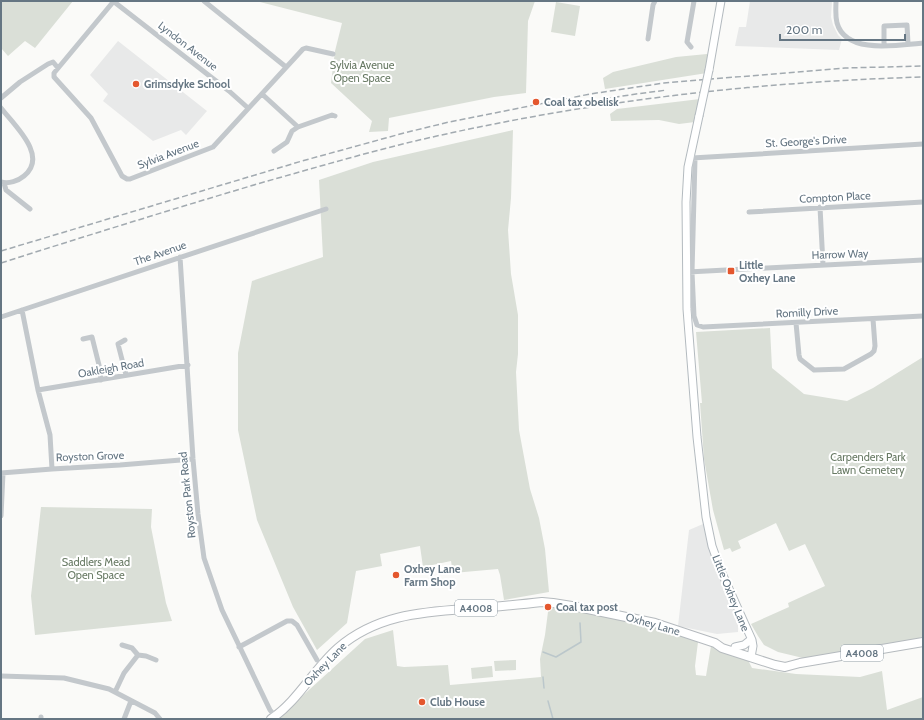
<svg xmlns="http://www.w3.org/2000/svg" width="924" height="720" viewBox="0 0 924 720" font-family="Cabin,sans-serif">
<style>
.built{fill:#e8e9e9}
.green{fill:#dadfd7}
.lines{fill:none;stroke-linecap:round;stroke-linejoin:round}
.stream{stroke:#bbc7cb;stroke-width:1.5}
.secondary-casing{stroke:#b3babf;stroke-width:9}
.primary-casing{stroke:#b5babe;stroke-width:10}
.street{stroke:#c3c8cc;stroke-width:5}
.secondary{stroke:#fff;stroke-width:7}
.primary{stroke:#fff;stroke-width:8}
.rail{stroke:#a2aab0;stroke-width:1.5;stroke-dasharray:6 3;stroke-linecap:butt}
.secondary-bridge-casing{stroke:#b3babf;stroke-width:9;stroke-linecap:butt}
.secondary-bridge{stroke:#fff;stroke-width:7}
.poi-dot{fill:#e4572e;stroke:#fff;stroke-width:1.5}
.labels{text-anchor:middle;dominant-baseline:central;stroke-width:4;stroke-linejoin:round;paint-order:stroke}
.shield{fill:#fff;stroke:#939fa8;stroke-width:1}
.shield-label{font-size:10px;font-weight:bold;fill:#657683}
.street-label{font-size:11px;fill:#657683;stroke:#fff}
.park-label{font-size:11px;fill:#687a64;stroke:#fff}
.poi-label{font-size:11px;font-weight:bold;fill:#657683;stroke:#fff;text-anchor:start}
</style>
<rect width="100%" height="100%" fill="#fafaf8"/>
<!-- built -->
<path class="built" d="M 750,1 L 832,1 L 831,17 L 833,25 L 838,35 L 842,39 L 839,50 L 735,46 L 739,27 L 746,27 Z
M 118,41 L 207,111 L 186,135 L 181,130 L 153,141 L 103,101 L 108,94 L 90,75 Z
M 703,524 L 706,530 L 719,572 L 738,623 L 738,632 L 717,634 L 678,626 L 689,530 Z"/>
<!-- green -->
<path class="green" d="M 1,1 L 73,1 L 35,48 L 25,41 L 8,56 L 1,48 Z
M 256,1 L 535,1 L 528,21 L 526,93 L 494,97 L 389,118 L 388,131 L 369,132 L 372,121 L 331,83 L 335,51 L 342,23 Z
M 556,2 L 580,6 L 575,36 L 551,32 Z
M 707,54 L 707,73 L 605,89 L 603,78 L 613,72 L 676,57 Z
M 700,99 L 695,122 L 679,124 L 659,120 L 611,121 L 610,114 L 617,109 Z
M 513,130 L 511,198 L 508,230 L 511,274 L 518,315 L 518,354 L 516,372 L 519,430 L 530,489 L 539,518 L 545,549 L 549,592 L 504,600 L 500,575 L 498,569 L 453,573 L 451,561 L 423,567 L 420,546 L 380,554 L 382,566 L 356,571 L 347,623 L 317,650 L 293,607 L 257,520 L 238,430 L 238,353 L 252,281 L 323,257 L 319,180 L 373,162 Z
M 770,328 L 772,368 L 804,394 L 847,401 L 873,388 L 923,357 L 923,637 L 892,644 L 819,657 L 803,658 L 778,652 L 764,645 L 758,636 L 751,624 L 789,607 L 788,603 L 825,586 L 805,544 L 789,551 L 776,523 L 738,541 L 741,548 L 732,552 L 730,548 L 724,550 L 713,510 L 704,459 L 700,403 L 702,403 L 696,332 Z
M 41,507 L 152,509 L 151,527 L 166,603 L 172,621 L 35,635 L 31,596 Z
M 549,604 L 643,622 L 698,642 L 695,666 L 696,675 L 706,676 L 711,646 L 748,660 L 752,668 L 796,674 L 860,677 L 882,671 L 887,710 L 923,697 L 923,719 L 277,719 L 365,639 L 393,630 L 397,666 L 404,667 L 448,665 L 450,685 L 541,677 L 540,659 L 545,635 Z
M 516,660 L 516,670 L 495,671 L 494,661 Z
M 492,666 L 493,677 L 472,679 L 471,668 Z"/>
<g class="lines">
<!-- stream -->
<path class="stream" d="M 543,652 L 556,657 L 581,642 L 580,623
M 543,677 L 544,688
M 548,701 L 553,719"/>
<defs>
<path id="secondary" d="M 709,70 L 721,1
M 699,116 L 688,167 L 686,202 L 687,309 L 697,437 L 706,517 L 712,546 L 721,571 L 752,640 L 753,646 L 751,657
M 735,647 L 744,645 L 749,641"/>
<path id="primary" d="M 271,719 C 298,701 313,670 338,648 C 375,616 419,612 466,609 C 491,607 516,605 542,602 L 553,603 L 578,607 L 655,623 L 715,643 L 722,648 L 775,665 L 785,667 L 800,663 L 923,642"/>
</defs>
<!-- secondary casing -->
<use href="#secondary" class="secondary-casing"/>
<!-- primary casing -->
<use href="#primary" class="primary-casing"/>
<!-- street -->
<path class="street" d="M 113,1 L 229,91 L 248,108
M 114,1 L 54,73 L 54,77 L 91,118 L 122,176 L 127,179 L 130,179 L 213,147 L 303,49 L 306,48 L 333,54
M 204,1 L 286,67
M 836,1 C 836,8 835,15 837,23 C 846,55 898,45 923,43
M 648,39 L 653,5 L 655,1
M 884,45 L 884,26 L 907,25 L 908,44
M 691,47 L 687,42 L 694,1
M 262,94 L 298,127 L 332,115 L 335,116
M 1,98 L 20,82 L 48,64 L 53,62 L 58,68
M 1,108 C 14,125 49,156 24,176 C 18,181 9,184 1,182
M 274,151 L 287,142 L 292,131 L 298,127
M 692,158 L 923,144
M 695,159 L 692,272 L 694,316 L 697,325 L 703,327 L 923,316
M 4,183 L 6,190 L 30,209
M 820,207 L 823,265
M 749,212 L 923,202
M 180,257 L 193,459 L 198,514 L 204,558 L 222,610 L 270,710 L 275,716
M 688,272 L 923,260
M 22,310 L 38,390 L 50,435 L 52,469 L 120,465 L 193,459
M 1,317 L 326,209
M 796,323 L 799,355 L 800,359 L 814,370 L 844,369 L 871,354 L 874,351 L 875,346 L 873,319
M 83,339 L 92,337 L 99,365 L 101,380
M 125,340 L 118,344 L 126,375
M 38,390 L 188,365
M 1,473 L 52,469
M 1,516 L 3,473
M 239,647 L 287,621 L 292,621 L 297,625 L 317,660
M 138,655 L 146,656 L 156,660
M 1,676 L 64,678 L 109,689 L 155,713 L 160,719
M 115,692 L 124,673 L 138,655 L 132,648 L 122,645
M 41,719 L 41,717
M 124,719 L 131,701"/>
<!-- secondary -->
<use href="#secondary" class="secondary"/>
<!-- primary -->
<use href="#primary" class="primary"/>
<!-- rail -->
<path class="rail" d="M 578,103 L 636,94 L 667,90
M 1,251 L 302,161 L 404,133 L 449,122 L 590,94 L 664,83 L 845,68 L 923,66
M 1,263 C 89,235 176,208 264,182 C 314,168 365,153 415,141 C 582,102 752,82 923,77"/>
<defs>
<path id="secondary-bridge" d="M 699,116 L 709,70"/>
</defs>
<!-- secondary-bridge casing -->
<use href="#secondary-bridge" class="secondary-bridge-casing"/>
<!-- secondary-bridge -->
<use href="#secondary-bridge" class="secondary-bridge"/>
</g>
<!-- markers -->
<g class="poi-dot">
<circle cx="136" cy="84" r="4"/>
<circle cx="536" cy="102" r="4"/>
<rect x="727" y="267" width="8" height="8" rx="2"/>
<circle cx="396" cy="575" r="4"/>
<circle cx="548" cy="607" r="4"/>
<circle cx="422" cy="702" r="4"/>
</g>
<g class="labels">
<!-- shield labels -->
<g class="shield">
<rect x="455" y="600" width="42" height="16" rx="3"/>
<rect x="841" y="645" width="42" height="16" rx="3"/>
</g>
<g class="shield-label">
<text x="476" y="608">A4008</text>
<text x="862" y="653">A4008</text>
</g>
<!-- street labels -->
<g class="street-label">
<text transform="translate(188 46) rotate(38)">Lyndon Avenue</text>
<text transform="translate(806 141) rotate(-3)">St. George's Drive</text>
<text transform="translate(168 154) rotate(-21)">Sylvia Avenue</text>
<text transform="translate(835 197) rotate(-3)">Compton Place</text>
<text transform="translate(160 253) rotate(-19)">The Avenue</text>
<text transform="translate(840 254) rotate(-2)">Harrow Way</text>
<text transform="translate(807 312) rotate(-3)">Romilly Drive</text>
<text transform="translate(111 368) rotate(-10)">Oakleigh Road</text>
<text transform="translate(90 456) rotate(-2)">Royston Grove</text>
<text transform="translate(187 495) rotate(-96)">Royston Park Road</text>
<text transform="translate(731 593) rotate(68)">Little Oxhey Lane</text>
<text transform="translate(653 624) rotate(16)">Oxhey Lane</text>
<text transform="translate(325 664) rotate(-46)">Oxhey Lane</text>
</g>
<!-- park labels -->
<g class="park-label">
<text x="362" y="65">Sylvia Avenue<tspan x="362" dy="13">Open Space</tspan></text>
<text x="868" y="457">Carpenders Park<tspan x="868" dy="13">Lawn Cemetery</tspan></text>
<text x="96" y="562">Saddlers Mead<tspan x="96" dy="13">Open Space</tspan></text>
</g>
<!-- poi labels -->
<g class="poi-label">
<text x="144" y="84">Grimsdyke School</text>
<text x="544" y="102">Coal tax obelisk</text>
<text x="739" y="265">Little<tspan x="739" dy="13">Oxhey Lane</tspan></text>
<text x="404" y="569">Oxhey Lane<tspan x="404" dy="13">Farm Shop</tspan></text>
<text x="556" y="607">Coal tax post</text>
<text x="430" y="702">Club House</text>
</g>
</g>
<!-- border -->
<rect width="924" height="720" fill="none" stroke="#657683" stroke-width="4"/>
<!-- scale -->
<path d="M780 34v6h125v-6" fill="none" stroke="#657683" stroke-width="2"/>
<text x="786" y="34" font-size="12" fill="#657683" stroke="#ffffff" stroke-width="3" paint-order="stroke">200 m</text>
</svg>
